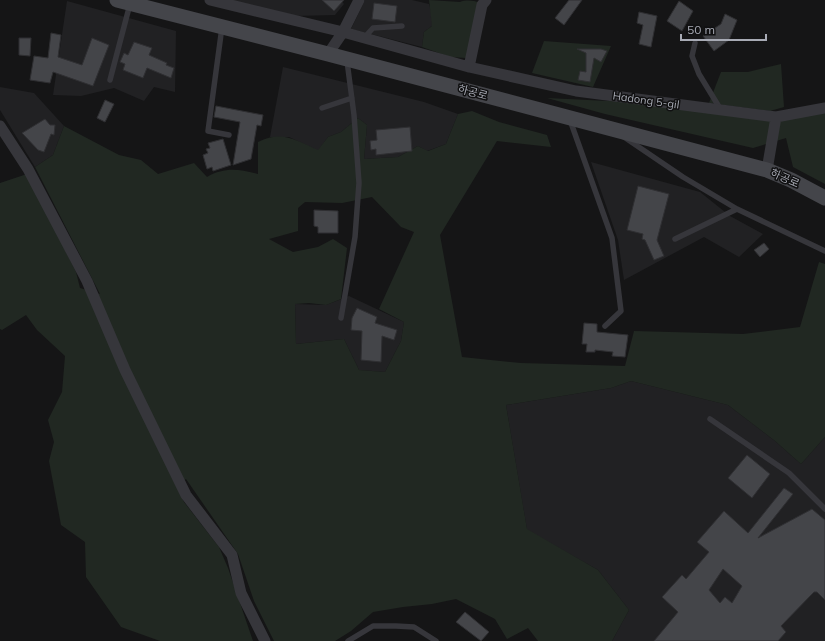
<svg xmlns="http://www.w3.org/2000/svg" width="825" height="641" viewBox="0 0 825 641" font-family="Mulish,'Noto Sans KR',sans-serif">
<style>
.built{fill:#212123}
.green{fill:#212822;fill-rule:evenodd}
.building{fill:#444549;stroke:#2f2f32;fill-rule:evenodd}
.lines{fill:none;stroke-linecap:round;stroke-linejoin:round}
.lane{stroke:#36363b;stroke-width:5.5}
.street{stroke:#36363b;stroke-width:11}
.secondary{stroke:#44454a;stroke-width:15}
.labels{text-anchor:middle;dominant-baseline:central;stroke-width:3;stroke-linejoin:round;paint-order:stroke}
.street-label{font-size:11px;fill:#a8abb5;stroke:#101011}
</style>
<rect width="100%" height="100%" fill="#151516"/>
<!-- built -->
<path class="built" d="M 231,0 L 341,0 L 344,4 L 335,15 L 294,16 Z
M 365,0 L 412,0 L 429,4 L 432,14 L 432,26 L 424,32 L 422,47 L 351,29 Z
M 67,1 L 176,31 L 175,92 L 154,87 L 144,101 L 114,88 L 81,96 L 53,95 Z
M 283,67 L 424,102 L 458,114 L 446,144 L 427,151 L 418,146 L 398,157 L 364,159 L 367,125 L 358,118 L 341,132 L 328,137 L 318,151 L 289,137 L 270,137 Z
M 0,87 L 34,93 L 64,126 L 53,155 L 35,167 L 0,110 Z
M 591,162 L 700,192 L 730,216 L 763,234 L 739,257 L 704,237 L 624,280 L 618,240 Z
M 349,296 L 404,322 L 401,341 L 385,372 L 359,370 L 344,339 L 296,344 L 295,304 L 326,305 Z
M 631,381 L 728,405 L 775,441 L 801,464 L 825,437 L 825,641 L 612,641 L 629,610 L 598,570 L 527,530 L 506,405 L 611,388 Z"/>
<!-- green -->
<path class="green" d="M 429,0 L 460,2 C 465,0 474,0 479,3 L 466,58 L 450,57 L 422,47 L 424,32 L 432,26 Z
M 544,41 L 611,46 L 593,87 L 532,73 Z
M 781,64 L 784,107 L 770,111 L 709,103 L 721,72 L 748,72 Z
M 547,98 L 629,102 L 770,121 L 825,113 L 825,184 L 793,167 L 786,138 L 753,148 L 605,114 Z
M 472,111 L 499,122 L 547,135 L 551,147 L 497,141 L 440,235 L 462,357 L 521,363 L 625,366 L 634,331 L 743,334 L 800,327 L 819,262 L 825,264 L 825,437 L 801,464 L 775,441 L 728,405 L 631,381 L 611,388 L 506,405 L 527,529 L 598,570 L 629,610 L 612,641 L 538,641 L 528,628 L 507,639 L 495,619 L 456,599 L 432,604 L 403,607 L 373,612 L 351,631 L 335,641 L 274,641 L 254,601 L 238,554 L 186,479 L 176,485 L 184,502 L 219,547 L 228,568 L 253,641 L 160,641 L 121,627 L 86,577 L 85,542 L 61,525 L 49,461 L 54,442 L 48,420 L 62,392 L 65,356 L 37,330 L 26,315 L 2,330 L 0,329 L 0,183 L 27,174 L 76,272 L 80,288 L 100,294 L 35,167 L 53,155 L 64,126 L 119,155 L 141,160 L 158,174 L 194,163 L 207,177 C 225,167 238,169 258,174 L 258,142 C 282,130 295,140 318,150 L 328,137 L 341,132 L 358,118 L 367,125 L 364,159 L 398,157 L 418,146 L 428,151 L 446,144 L 458,114 ZM 372,197 L 401,227 L 414,232 L 379,309 L 404,322 L 401,341 L 385,372 L 359,370 L 344,339 L 296,344 L 295,304 L 309,303 L 326,305 L 341,299 L 347,248 L 333,239 L 318,247 L 293,252 L 269,239 L 298,231 L 298,208 L 305,202 L 342,203 Z"/>
<!-- building -->
<path class="building" d="M 322,0 L 344,0 L 334,11 Z
M 569,0 L 582,0 L 564,25 L 555,18 Z
M 679,1 L 693,11 L 682,31 L 667,21 Z
M 374,3 L 397,6 L 395,22 L 372,19 Z
M 639,12 L 657,16 L 651,47 L 639,44 L 643,25 L 637,23 Z
M 725,14 L 737,20 L 729,40 L 714,51 L 703,36 L 721,24 Z
M 51,33 L 61,35 L 58,57 L 82,65 L 92,38 L 109,45 L 93,86 L 53,72 L 50,83 L 30,80 L 34,56 L 48,58 Z
M 19,38 L 31,38 L 30,56 L 19,55 Z
M 134,42 L 152,48 L 149,55 L 167,63 L 166,65 L 174,68 L 171,78 L 147,68 L 143,78 L 123,70 L 125,64 L 120,62 L 124,53 L 128,55 Z
M 577,49 L 601,49 L 607,51 L 601,62 L 594,58 L 590,82 L 578,80 L 580,71 L 586,72 L 586,53 Z
M 105,100 L 114,104 L 105,122 L 97,118 Z
M 216,106 L 263,115 L 261,126 L 257,125 L 251,159 L 233,165 L 240,122 L 214,117 Z
M 45,119 L 50,125 L 55,125 L 54,135 L 51,134 L 44,152 L 38,150 L 22,133 Z
M 410,127 L 412,151 L 376,155 L 376,149 L 371,150 L 370,141 L 377,140 L 376,130 Z
M 223,139 L 231,165 L 213,171 L 212,167 L 207,169 L 203,155 L 208,153 L 206,149 L 210,148 L 208,143 Z
M 638,186 L 669,194 L 657,240 L 664,256 L 654,260 L 645,240 L 642,239 L 643,234 L 627,230 Z
M 314,210 L 338,211 L 338,233 L 318,233 L 318,227 L 314,226 Z
M 764,243 L 769,249 L 760,257 L 754,250 Z
M 357,308 L 377,317 L 375,323 L 397,330 L 394,340 L 382,336 L 381,362 L 361,360 L 362,331 L 351,330 L 352,318 Z
M 584,323 L 597,324 L 597,332 L 628,335 L 625,357 L 612,356 L 613,352 L 595,350 L 595,352 L 586,352 L 587,344 L 582,344 Z
M 747,455 L 770,474 L 752,498 L 728,478 Z
M 784,488 L 793,494 L 758,538 L 812,509 L 825,520 L 825,600 L 817,592 L 814,592 L 781,626 L 786,632 L 778,641 L 654,641 L 678,612 L 662,597 L 682,575 L 686,579 L 709,552 L 697,542 L 724,511 L 748,533 ZM 723,569 L 742,586 L 732,603 L 725,597 L 720,603 L 709,590 Z
M 465,612 L 489,632 L 481,641 L 456,622 Z"/>
<g class="lines">
<!-- lane -->
<path class="lane" d="M 222,27 L 208,131 L 229,135
M 364,38 L 373,28 L 402,26
M 695,43 L 692,56 L 699,74 L 721,110
M 110,80 L 130,4
M 322,108 L 352,98
M 570,120 L 612,238 L 621,311 L 605,326
M 624,137 L 683,177 L 737,209 L 825,251
M 675,239 L 737,209
M 341,318 L 355,237 L 359,183 L 354,115 L 347,61
M 710,419 L 789,473 L 825,509
M 348,641 L 373,626 L 396,626 L 414,627 L 436,641"/>
<!-- street -->
<path class="street" d="M 210,0 L 343,32 L 469,67 L 576,91 L 776,117 L 825,108
M 328,54 L 343,32 L 359,0
M 469,67 L 482,5 L 486,0
M 0,126 L 28,169 L 87,281 L 125,370 L 186,495 L 232,555 L 241,593 L 265,641
M 767,170 L 776,117"/>
<!-- secondary -->
<path class="secondary" d="M 117,0 L 328,54 L 767,170 L 791,180 L 825,198"/>
</g>
<g class="labels">
<!-- street labels -->
<g class="street-label">
<text transform="translate(473 92) rotate(15)">하공로</text>
<text transform="translate(646 100) rotate(8)">Hadong 5-gil</text>
<text transform="translate(785 178) rotate(24)">하공로</text>
</g>
</g>
<!-- scale -->
<path d="M681 34v6h85v-6" fill="none" stroke="#a8abb5" stroke-width="2"/>
<text x="687" y="34" font-size="12" fill="#a8abb5" stroke="#101011" stroke-width="3" paint-order="stroke">50 m</text>
</svg>
